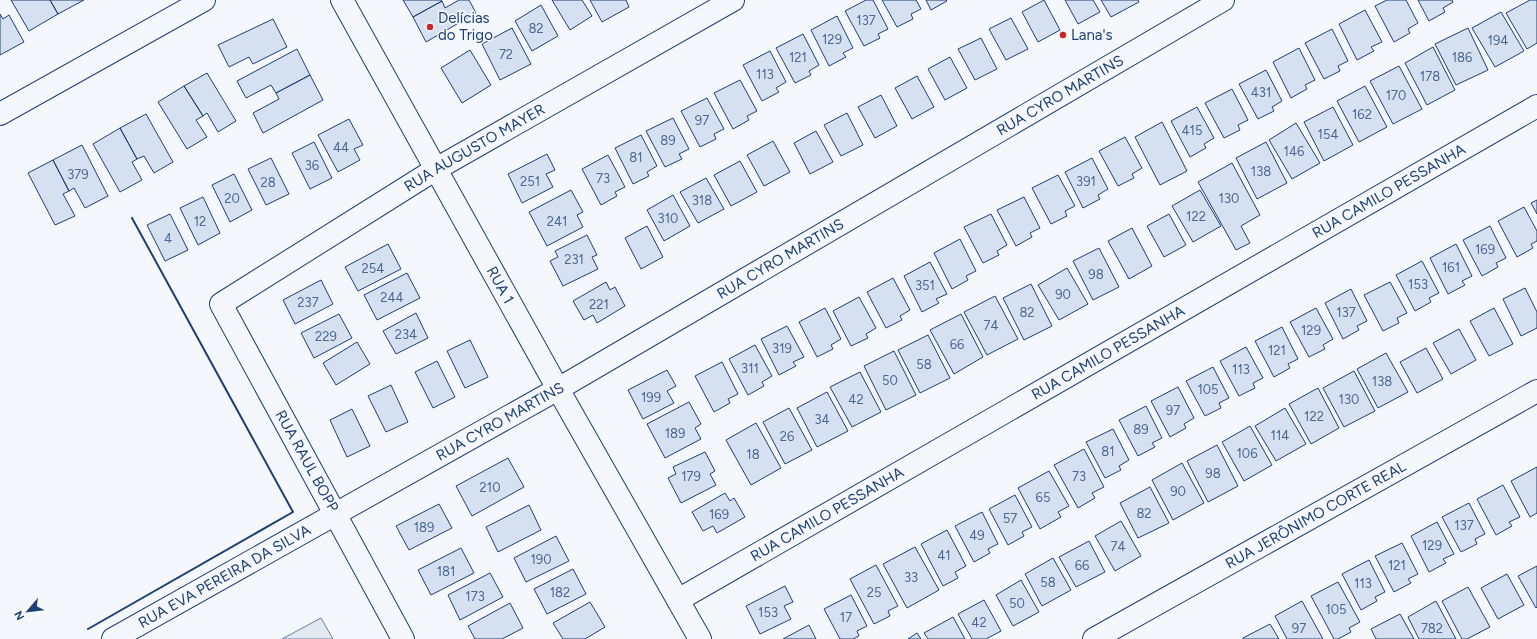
<svg xmlns="http://www.w3.org/2000/svg" width="1537" height="639" viewBox="0 0 1537 639" font-family="Figtree,sans-serif">
<style>
.green{fill:#e3e9f0;stroke:#687fa3}
.building{fill:#d5e0f0;stroke:#1d3f73}
.lines{fill:none;stroke-linecap:round;stroke-linejoin:round}
.minor-casing{stroke:#1d3f73;stroke-width:24}
.minor{stroke:#f4f7fb;stroke-width:22}
.wall{stroke:#1d3f73;stroke-width:2}
.poi-dot{fill:#c62828;stroke:#f4f7fb;stroke-width:1.5}
.labels{text-anchor:middle;dominant-baseline:central;stroke-width:3;stroke-linejoin:round;paint-order:stroke}
.number-label{font-size:13px;fill:#4b6792}
.poi-label{font-size:15px;fill:#1d3f73;stroke:#f4f7fb;text-anchor:start}
.street-label{font-size:15px;fill:#1d3f73;stroke:#f4f7fb}
</style>
<rect width="100%" height="100%" fill="#f4f7fb"/>
<!-- green -->
<path class="green" d="M 321,618 L 333,639 L 282,639 Z"/>
<!-- building -->
<path class="building" d="M 11,0 L 50,0 L 58,14 L 29,31 Z
M 50,0 L 84,0 L 58,14 Z
M 403,0 L 441,0 L 442,1 L 413,17 Z
M 459,0 L 469,0 L 476,13 L 426,42 L 413,17 L 442,1 L 445,8 Z
M 552,0 L 582,0 L 592,16 L 570,30 Z
M 590,0 L 626,0 L 629,7 L 602,22 Z
M 866,0 L 873,0 L 888,29 L 878,34 L 880,38 L 864,46 L 845,11 Z
M 882,0 L 916,0 L 921,9 L 911,14 L 913,19 L 897,27 Z
M 926,0 L 946,0 L 947,1 L 931,10 Z
M 1044,0 L 1060,30 L 1038,42 L 1022,12 Z
M 1065,0 L 1093,0 L 1100,12 L 1078,24 Z
M 1101,0 L 1138,0 L 1139,2 L 1111,17 Z
M 1387,0 L 1406,0 L 1418,23 L 1408,29 L 1410,33 L 1394,42 L 1375,6 Z
M 1418,0 L 1452,0 L 1453,2 L 1443,8 L 1445,12 L 1429,21 Z
M 1530,0 L 1537,0 L 1537,43 L 1527,49 L 1506,13 Z
M 541,5 L 558,36 L 532,51 L 515,21 Z
M 1365,10 L 1382,42 L 1371,47 L 1374,51 L 1357,60 L 1339,24 Z
M 1501,12 L 1524,51 L 1495,67 L 1472,28 Z
M 0,14 L 3,19 L 9,15 L 24,42 L 0,55 Z
M 837,16 L 853,48 L 843,53 L 846,57 L 829,66 L 811,30 Z
M 1011,18 L 1028,49 L 1006,60 L 989,29 Z
M 273,19 L 287,47 L 253,64 L 249,57 L 229,67 L 218,45 Z
M 512,28 L 531,64 L 500,80 L 482,44 Z
M 1468,28 L 1488,70 L 1456,85 L 1435,44 Z
M 1332,29 L 1348,61 L 1338,66 L 1340,71 L 1324,79 L 1305,43 Z
M 803,34 L 819,65 L 809,71 L 811,75 L 795,83 L 776,48 Z
M 981,38 L 997,69 L 975,80 L 958,49 Z
M 1433,47 L 1455,90 L 1427,105 L 1405,63 Z
M 1299,48 L 1315,80 L 1305,85 L 1307,89 L 1291,98 L 1273,62 Z
M 297,49 L 310,75 L 276,93 L 271,85 L 246,98 L 237,81 Z
M 470,50 L 491,85 L 462,103 L 441,68 Z
M 770,51 L 786,82 L 776,88 L 779,92 L 762,101 L 743,65 Z
M 950,57 L 967,88 L 945,100 L 928,69 Z
M 1399,66 L 1422,109 L 1393,124 L 1370,81 Z
M 1266,70 L 1282,101 L 1272,107 L 1274,111 L 1258,119 L 1239,84 Z
M 207,73 L 236,121 L 218,132 L 207,113 L 203,116 L 184,86 Z
M 310,75 L 323,100 L 263,133 L 253,113 L 279,99 L 276,93 Z
M 917,76 L 934,107 L 912,119 L 895,88 Z
M 740,80 L 757,111 L 747,116 L 749,120 L 733,129 L 714,93 Z
M 184,86 L 203,116 L 196,120 L 207,137 L 187,149 L 158,102 Z
M 1365,86 L 1387,127 L 1359,142 L 1337,101 Z
M 1232,89 L 1248,120 L 1238,125 L 1240,130 L 1224,138 L 1205,103 Z
M 881,95 L 897,126 L 875,138 L 858,107 Z
M 707,98 L 724,129 L 714,134 L 716,139 L 700,147 L 681,111 Z
M 1197,107 L 1214,138 L 1204,144 L 1206,148 L 1190,157 L 1171,121 Z
M 1333,107 L 1353,145 L 1324,161 L 1304,122 Z
M 847,113 L 863,145 L 841,156 L 824,125 Z
M 146,114 L 173,162 L 154,173 L 144,156 L 137,159 L 120,128 Z
M 673,118 L 689,149 L 679,154 L 682,159 L 665,167 L 646,131 Z
M 349,119 L 363,145 L 354,149 L 360,160 L 338,172 L 318,135 Z
M 1162,122 L 1187,171 L 1160,185 L 1135,137 Z
M 1296,123 L 1320,163 L 1292,179 L 1269,140 Z
M 120,128 L 137,159 L 132,162 L 142,180 L 120,192 L 93,144 Z
M 816,131 L 833,162 L 810,174 L 794,143 Z
M 641,135 L 657,166 L 647,172 L 649,176 L 633,184 L 615,148 Z
M 1125,137 L 1142,168 L 1132,174 L 1134,178 L 1118,186 L 1099,151 Z
M 773,141 L 790,172 L 764,186 L 747,155 Z
M 314,142 L 332,178 L 310,189 L 292,153 Z
M 1266,142 L 1287,183 L 1257,199 L 1236,158 Z
M 82,145 L 108,196 L 85,208 L 74,188 L 69,191 L 53,160 Z
M 547,154 L 555,170 L 546,174 L 553,187 L 522,203 L 508,174 Z
M 608,155 L 625,187 L 615,192 L 617,196 L 601,205 L 582,169 Z
M 271,158 L 289,194 L 266,205 L 248,169 Z
M 1092,158 L 1108,189 L 1098,195 L 1100,199 L 1083,208 L 1065,172 Z
M 53,160 L 69,191 L 63,194 L 75,216 L 55,225 L 28,173 Z
M 740,161 L 757,192 L 731,206 L 714,175 Z
M 1232,163 L 1260,215 L 1241,226 L 1250,243 L 1236,250 L 1198,182 Z
M 234,174 L 252,210 L 230,222 L 212,185 Z
M 1058,175 L 1075,206 L 1065,211 L 1067,216 L 1051,224 L 1032,188 Z
M 706,178 L 724,209 L 698,223 L 680,192 Z
M 571,190 L 583,212 L 577,215 L 583,227 L 547,246 L 529,212 Z
M 1200,190 L 1221,226 L 1193,242 L 1172,206 Z
M 673,195 L 690,226 L 664,241 L 647,210 Z
M 203,197 L 220,233 L 198,245 L 180,208 Z
M 1024,197 L 1040,228 L 1030,233 L 1032,237 L 1016,246 L 997,210 Z
M 1537,200 L 1537,214 L 1531,203 Z
M 1524,207 L 1537,231 L 1537,241 L 1531,244 L 1533,248 L 1517,257 L 1498,221 Z
M 170,214 L 188,250 L 165,261 L 147,225 Z
M 991,214 L 1007,245 L 997,251 L 999,255 L 983,263 L 964,227 Z
M 1169,214 L 1186,245 L 1164,257 L 1147,226 Z
M 647,226 L 663,257 L 641,269 L 625,238 Z
M 1490,226 L 1506,258 L 1496,263 L 1498,267 L 1482,276 L 1463,240 Z
M 1132,228 L 1152,266 L 1129,279 L 1108,241 Z
M 587,235 L 597,255 L 592,257 L 598,269 L 563,286 L 550,261 L 558,257 L 555,251 Z
M 960,239 L 976,271 L 966,276 L 968,280 L 952,289 L 934,253 Z
M 388,244 L 401,269 L 358,291 L 345,267 Z
M 1456,244 L 1472,276 L 1462,281 L 1465,285 L 1448,294 L 1430,258 Z
M 1099,248 L 1119,287 L 1093,300 L 1073,261 Z
M 1422,261 L 1439,293 L 1429,298 L 1431,302 L 1415,311 L 1396,275 Z
M 930,262 L 947,294 L 936,299 L 939,303 L 922,312 L 904,276 Z
M 1067,268 L 1088,304 L 1059,320 L 1038,285 Z
M 407,273 L 420,298 L 377,320 L 364,295 Z
M 893,278 L 910,310 L 900,316 L 902,320 L 886,328 L 867,292 Z
M 321,280 L 333,304 L 295,324 L 283,300 Z
M 606,282 L 610,290 L 615,287 L 625,306 L 597,323 L 593,315 L 584,320 L 573,301 Z
M 1390,282 L 1407,313 L 1397,318 L 1399,323 L 1383,331 L 1364,295 Z
M 1031,284 L 1052,326 L 1024,340 L 1003,298 Z
M 1525,288 L 1537,312 L 1537,328 L 1521,336 L 1503,299 Z
M 1351,289 L 1367,321 L 1357,326 L 1359,330 L 1343,339 L 1325,303 Z
M 995,296 L 1018,339 L 987,355 L 964,312 Z
M 859,297 L 876,328 L 866,334 L 868,338 L 851,346 L 833,311 Z
M 825,308 L 841,339 L 831,345 L 833,349 L 817,357 L 799,322 Z
M 1316,308 L 1333,339 L 1323,345 L 1325,349 L 1309,357 L 1290,322 Z
M 1494,308 L 1513,344 L 1489,356 L 1470,321 Z
M 416,313 L 428,338 L 396,354 L 383,331 Z
M 339,314 L 352,338 L 314,358 L 301,333 Z
M 961,314 L 983,357 L 954,374 L 930,330 Z
M 787,326 L 804,357 L 793,362 L 796,366 L 779,375 L 761,339 Z
M 1282,327 L 1298,359 L 1288,364 L 1290,368 L 1274,377 L 1255,341 Z
M 1459,329 L 1476,360 L 1451,374 L 1433,343 Z
M 928,335 L 950,378 L 920,393 L 898,350 Z
M 470,340 L 488,377 L 465,388 L 447,351 Z
M 357,342 L 370,364 L 336,385 L 323,363 Z
M 755,345 L 772,376 L 762,382 L 764,386 L 748,395 L 729,359 Z
M 1246,347 L 1263,378 L 1253,383 L 1255,388 L 1239,396 L 1220,361 Z
M 1426,348 L 1443,379 L 1417,393 L 1400,362 Z
M 894,351 L 916,395 L 886,410 L 864,366 Z
M 1386,353 L 1408,392 L 1378,408 L 1357,369 Z
M 437,361 L 455,397 L 433,408 L 415,372 Z
M 722,362 L 738,394 L 728,399 L 730,403 L 714,412 L 695,376 Z
M 1213,367 L 1229,398 L 1219,403 L 1221,408 L 1205,416 L 1186,381 Z
M 667,370 L 676,386 L 667,391 L 674,403 L 643,419 L 628,390 Z
M 1354,371 L 1375,411 L 1344,427 L 1323,388 Z
M 860,372 L 881,412 L 852,427 L 830,387 Z
M 391,385 L 408,422 L 386,432 L 368,396 Z
M 1178,387 L 1194,418 L 1184,424 L 1186,428 L 1170,437 L 1151,401 Z
M 1318,388 L 1339,428 L 1311,444 L 1289,404 Z
M 827,392 L 848,431 L 817,447 L 797,408 Z
M 689,402 L 701,424 L 695,428 L 701,439 L 665,458 L 647,424 Z
M 1146,406 L 1162,438 L 1152,443 L 1155,447 L 1138,456 L 1119,420 Z
M 789,408 L 812,450 L 785,464 L 763,422 Z
M 1285,408 L 1306,444 L 1276,461 L 1255,426 Z
M 352,409 L 370,446 L 347,457 L 330,420 Z
M 756,423 L 781,468 L 751,485 L 726,440 Z
M 1250,426 L 1272,465 L 1244,481 L 1222,442 Z
M 1113,429 L 1129,460 L 1119,466 L 1121,470 L 1105,478 L 1086,442 Z
M 1217,445 L 1238,486 L 1208,502 L 1187,461 Z
M 1084,449 L 1104,487 L 1092,493 L 1095,498 L 1078,508 L 1054,465 Z
M 705,452 L 715,471 L 710,474 L 716,485 L 681,503 L 668,478 L 676,474 L 673,467 Z
M 508,458 L 524,487 L 472,516 L 456,486 Z
M 1182,463 L 1204,503 L 1173,520 L 1152,480 Z
M 1537,467 L 1537,513 L 1530,517 L 1511,481 Z
M 1049,471 L 1069,506 L 1058,512 L 1061,517 L 1040,529 L 1018,488 Z
M 1503,485 L 1520,517 L 1509,522 L 1512,526 L 1496,535 L 1477,499 Z
M 1150,487 L 1169,523 L 1138,538 L 1120,503 Z
M 725,493 L 730,501 L 734,498 L 745,517 L 717,533 L 713,526 L 703,531 L 692,512 Z
M 1015,495 L 1032,527 L 1022,532 L 1024,536 L 1008,545 L 989,509 Z
M 1469,503 L 1485,534 L 1475,539 L 1477,544 L 1461,552 L 1442,517 Z
M 439,504 L 452,528 L 409,550 L 396,526 Z
M 529,505 L 541,530 L 498,552 L 486,527 Z
M 982,512 L 998,544 L 988,549 L 990,553 L 974,562 L 955,526 Z
M 1121,521 L 1141,556 L 1115,571 L 1095,536 Z
M 1437,522 L 1454,554 L 1443,559 L 1446,563 L 1429,572 L 1411,536 Z
M 947,530 L 966,566 L 955,572 L 958,578 L 943,586 L 921,544 Z
M 556,536 L 569,561 L 526,582 L 514,558 Z
M 1089,541 L 1105,572 L 1076,587 L 1059,557 Z
M 1402,543 L 1418,574 L 1408,579 L 1411,583 L 1394,592 L 1375,556 Z
M 915,547 L 939,590 L 907,608 L 883,564 Z
M 461,548 L 474,573 L 431,595 L 418,570 Z
M 1053,558 L 1071,590 L 1042,606 L 1025,574 Z
M 1369,560 L 1385,592 L 1375,597 L 1377,601 L 1361,610 L 1342,574 Z
M 876,565 L 898,606 L 888,611 L 890,616 L 874,624 L 850,579 Z
M 1537,566 L 1537,607 L 1536,608 L 1518,576 Z
M 573,569 L 586,594 L 547,614 L 534,589 Z
M 490,573 L 503,597 L 460,620 L 448,595 Z
M 1507,574 L 1524,605 L 1498,619 L 1481,588 Z
M 1021,580 L 1039,612 L 1013,626 L 996,595 Z
M 1338,582 L 1360,622 L 1349,628 L 1351,632 L 1338,639 L 1334,639 L 1311,596 Z
M 785,586 L 793,602 L 784,606 L 791,619 L 760,634 L 746,606 Z
M 1468,587 L 1490,627 L 1467,639 L 1462,639 L 1442,601 Z
M 851,595 L 867,626 L 857,631 L 859,636 L 853,639 L 840,639 L 824,609 Z
M 984,600 L 1001,631 L 986,639 L 972,639 L 958,614 Z
M 1302,601 L 1323,639 L 1287,639 L 1275,616 Z
M 1436,601 L 1456,639 L 1419,639 L 1408,617 Z
M 590,602 L 605,627 L 585,639 L 563,639 L 553,623 Z
M 510,603 L 523,628 L 502,639 L 475,639 L 468,626 Z
M 1400,614 L 1414,639 L 1376,639 L 1371,629 Z
M 953,617 L 965,639 L 928,639 L 924,633 Z
M 1270,624 L 1279,639 L 1243,639 L 1243,638 Z
M 809,625 L 816,639 L 783,639 Z
M 917,633 L 921,639 L 908,639 Z"/>
<g class="lines">
<defs>
<g id="minor">
<path id="s1" d="M 342,0 L 558,389 L 700,639"/>
<path d="M 0,114 L 204,0"/>
<path id="s2" d="M 678,600 L 1537,106"/>
<path id="s3" d="M 113,639 L 558,389 L 1223,0"/>
<path id="s4" d="M 403,639 L 221,304 L 436,169 L 733,0"/>
<path id="s5" d="M 1094,639 L 1537,391"/>
</g>
</defs>
<!-- minor casing -->
<use href="#minor" class="minor-casing"/>
<!-- minor -->
<use href="#minor" class="minor"/>
<!-- wall -->
<path class="wall" d="M 88,629 L 293,512 L 132,218"/>
</g>
<!-- markers -->
<g class="poi-dot">
<circle cx="430" cy="27" r="4"/>
<circle cx="1063" cy="35" r="4"/>
</g>
<g class="labels">
<!-- number labels -->
<g class="number-label">
<text x="866" y="20">137</text>
<text x="536" y="28">82</text>
<text x="832" y="39">129</text>
<text x="1498" y="40">194</text>
<text x="506" y="54">72</text>
<text x="798" y="57">121</text>
<text x="1462" y="57">186</text>
<text x="765" y="74">113</text>
<text x="1430" y="76">178</text>
<text x="1261" y="92">431</text>
<text x="1396" y="95">170</text>
<text x="1362" y="114">162</text>
<text x="702" y="120">97</text>
<text x="1192" y="130">415</text>
<text x="1328" y="134">154</text>
<text x="668" y="140">89</text>
<text x="341" y="147">44</text>
<text x="1294" y="151">146</text>
<text x="636" y="157">81</text>
<text x="312" y="165">36</text>
<text x="1261" y="171">138</text>
<text x="78" y="174">379</text>
<text x="603" y="178">73</text>
<text x="530" y="181">251</text>
<text x="1086" y="181">391</text>
<text x="268" y="182">28</text>
<text x="232" y="198">20</text>
<text x="1229" y="198">130</text>
<text x="702" y="200">318</text>
<text x="1196" y="216">122</text>
<text x="668" y="218">310</text>
<text x="200" y="221">12</text>
<text x="557" y="221">241</text>
<text x="168" y="238">4</text>
<text x="1485" y="249">169</text>
<text x="574" y="259">231</text>
<text x="1451" y="267">161</text>
<text x="373" y="268">254</text>
<text x="1096" y="274">98</text>
<text x="1418" y="284">153</text>
<text x="925" y="285">351</text>
<text x="1063" y="294">90</text>
<text x="392" y="297">244</text>
<text x="308" y="302">237</text>
<text x="599" y="304">221</text>
<text x="1027" y="312">82</text>
<text x="1346" y="312">137</text>
<text x="991" y="325">74</text>
<text x="1311" y="330">129</text>
<text x="406" y="334">234</text>
<text x="326" y="336">229</text>
<text x="957" y="344">66</text>
<text x="782" y="348">319</text>
<text x="1277" y="350">121</text>
<text x="924" y="364">58</text>
<text x="750" y="368">311</text>
<text x="1241" y="369">113</text>
<text x="890" y="380">50</text>
<text x="1382" y="381">138</text>
<text x="1208" y="389">105</text>
<text x="651" y="397">199</text>
<text x="856" y="399">42</text>
<text x="1349" y="399">130</text>
<text x="1173" y="410">97</text>
<text x="1314" y="416">122</text>
<text x="822" y="419">34</text>
<text x="1141" y="429">89</text>
<text x="675" y="433">189</text>
<text x="1280" y="435">114</text>
<text x="787" y="436">26</text>
<text x="1108" y="451">81</text>
<text x="1247" y="453">106</text>
<text x="753" y="454">18</text>
<text x="1213" y="473">98</text>
<text x="691" y="476">179</text>
<text x="1079" y="476">73</text>
<text x="490" y="487">210</text>
<text x="1178" y="491">90</text>
<text x="1043" y="497">65</text>
<text x="1144" y="513">82</text>
<text x="719" y="514">169</text>
<text x="1010" y="518">57</text>
<text x="1464" y="525">137</text>
<text x="424" y="527">189</text>
<text x="977" y="535">49</text>
<text x="1432" y="545">129</text>
<text x="1118" y="546">74</text>
<text x="944" y="555">41</text>
<text x="541" y="559">190</text>
<text x="1082" y="565">66</text>
<text x="1397" y="565">121</text>
<text x="446" y="571">181</text>
<text x="911" y="577">33</text>
<text x="1048" y="582">58</text>
<text x="1363" y="583">113</text>
<text x="560" y="592">182</text>
<text x="874" y="592">25</text>
<text x="475" y="596">173</text>
<text x="1017" y="603">50</text>
<text x="1336" y="609">105</text>
<text x="768" y="612">153</text>
<text x="846" y="617">17</text>
<text x="979" y="622">42</text>
<text x="1299" y="628">97</text>
<text x="1432" y="628">782</text>
</g>
<!-- poi labels -->
<g class="poi-label">
<text x="438" y="18">Delícias<tspan x="438" dy="17">do Trigo</tspan></text>
<text x="1071" y="35">Lana's</text>
</g>
<!-- street labels -->
<g class="street-label">
<text stroke="none"><textPath href="#s3" startOffset="1092">RUA CYRO MARTINS</textPath></text>
<text stroke="none"><textPath href="#s4" startOffset="679">RUA AUGUSTO MAYER</textPath></text>
<text stroke="none"><textPath href="#s2" startOffset="820">RUA CAMILO PESSANHA</textPath></text>
<text stroke="none"><textPath href="#s3" startOffset="768">RUA CYRO MARTINS</textPath></text>
<text stroke="none"><textPath href="#s1" startOffset="326">RUA 1</textPath></text>
<text stroke="none"><textPath href="#s2" startOffset="496">RUA CAMILO PESSANHA</textPath></text>
<text stroke="none"><textPath href="#s3" startOffset="444">RUA CYRO MARTINS</textPath></text>
<text transform="translate(307 461) rotate(61)">RUA RAUL BOPP</text>
<text stroke="none"><textPath href="#s2" startOffset="172">RUA CAMILO PESSANHA</textPath></text>
<text stroke="none"><textPath href="#s5" startOffset="254">RUA JERÔNIMO CORTE REAL</textPath></text>
<text stroke="none"><textPath href="#s3" startOffset="128">RUA EVA PEREIRA DA SILVA</textPath></text>
</g>
</g>
<!-- north arrow -->
<g transform="translate(28 611) rotate(242)" stroke="#f4f7fb" stroke-width="3" paint-order="stroke">
<path d="M0-3L7 15L0 10L-7 15Z" fill="#1d3f73"/>
<text y="-6" font-size="11" font-weight="bold" text-anchor="middle" fill="#1d3f73">N</text>
</g>
</svg>
